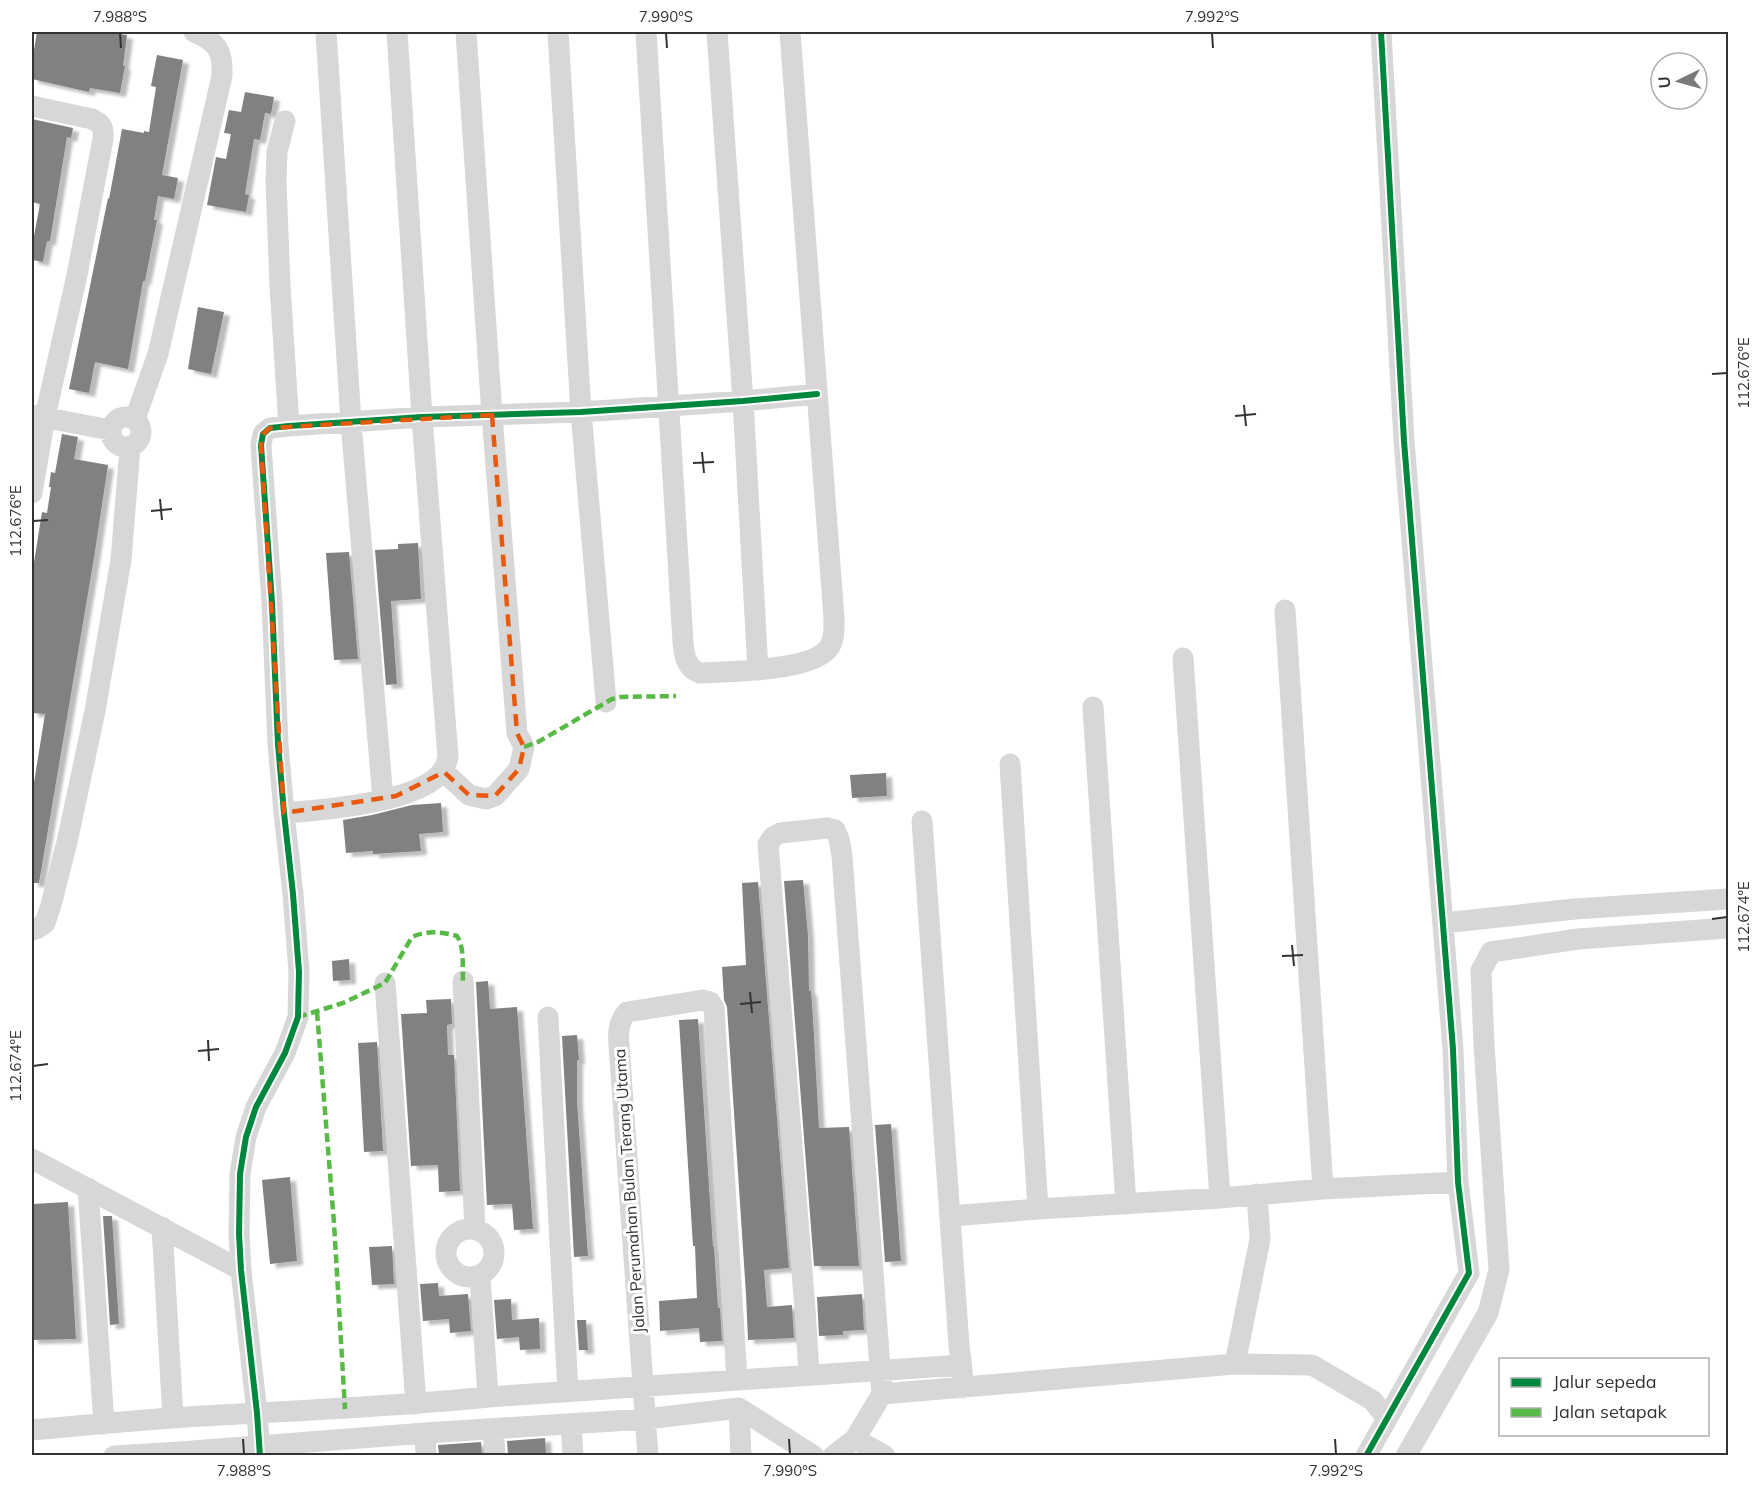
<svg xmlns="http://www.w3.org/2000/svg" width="1760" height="1487" viewBox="0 0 1760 1487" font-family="Mulish,sans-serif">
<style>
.building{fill:#818181;filter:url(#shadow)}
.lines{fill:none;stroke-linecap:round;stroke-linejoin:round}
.minor{stroke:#d7d7d7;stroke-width:21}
.quiet{stroke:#58b947;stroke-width:4.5;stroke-dasharray:9 4.5;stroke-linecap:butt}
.cycleway-casing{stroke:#fff;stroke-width:10}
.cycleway{stroke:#00873e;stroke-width:6}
.marked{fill:none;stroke:#e8590c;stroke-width:4.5;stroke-dasharray:12 8;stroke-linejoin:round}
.ticks{fill:none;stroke:#333;stroke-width:2}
.labels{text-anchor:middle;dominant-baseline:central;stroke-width:6;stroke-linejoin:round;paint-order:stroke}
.street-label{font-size:16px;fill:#333;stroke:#fff}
.neatline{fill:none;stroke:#333;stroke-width:2}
.ticks-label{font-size:15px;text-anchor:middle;fill:#333}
</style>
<defs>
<filter id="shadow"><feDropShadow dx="6" dy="4" stdDeviation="1.5" flood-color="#0004"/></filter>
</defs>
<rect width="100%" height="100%" fill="#fff"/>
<!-- building -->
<path class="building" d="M 37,32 L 104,32 L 127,35 L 123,66 L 125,66 L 120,93 L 90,88 L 89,92 L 32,79 L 32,62 Z
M 157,55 L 183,60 L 162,175 L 178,178 L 174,199 L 158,196 L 154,220 L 157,220 L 145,281 L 143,281 L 128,369 L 95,362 L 89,393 L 69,389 L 108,198 L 109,199 L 122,129 L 144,133 L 144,131 L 149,132 L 156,87 L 151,86 Z
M 245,92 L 274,97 L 271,114 L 265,113 L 260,140 L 254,139 L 245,194 L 249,195 L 246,212 L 207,205 L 216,157 L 226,159 L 231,134 L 224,133 L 229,110 L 241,112 Z
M 32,119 L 73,128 L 71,138 L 67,137 L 50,241 L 47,241 L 43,262 L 32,260 L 32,241 L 33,241 L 40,204 L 32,202 Z
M 198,307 L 224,312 L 211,374 L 188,369 Z
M 62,434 L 78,437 L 74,459 L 108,465 L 94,558 L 39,883 L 32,883 L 32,795 L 45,714 L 32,713 L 32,575 L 42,512 L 47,513 L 51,487 L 49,487 L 51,472 L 55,473 Z
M 418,543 L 421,599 L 391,601 L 397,684 L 386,685 L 375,550 L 398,549 L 398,544 Z
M 349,552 L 358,659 L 334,660 L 326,553 Z
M 886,773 L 887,796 L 852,798 L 850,775 Z
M 441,803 L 443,832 L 419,834 L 421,851 L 373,854 L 373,851 L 346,853 L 343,820 L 372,815 L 412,805 Z
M 803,880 L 808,935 L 809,991 L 811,991 L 813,1018 L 819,1128 L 849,1127 L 859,1266 L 814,1266 L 784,881 Z
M 758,882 L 789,1268 L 764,1270 L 767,1307 L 792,1305 L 794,1338 L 748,1340 L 746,1294 L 727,1007 L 724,1000 L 722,967 L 746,965 L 742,883 Z
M 349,959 L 350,980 L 333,981 L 332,961 Z
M 488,981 L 490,1009 L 517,1007 L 533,1229 L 514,1230 L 512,1204 L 487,1205 L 476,982 Z
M 451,999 L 452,1024 L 447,1025 L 448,1055 L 454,1055 L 460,1191 L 439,1192 L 438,1165 L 411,1166 L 401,1014 L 427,1013 L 426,1000 Z
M 698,1019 L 713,1247 L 714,1247 L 718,1308 L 720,1308 L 722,1341 L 700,1342 L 699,1328 L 660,1331 L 659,1301 L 697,1298 L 695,1246 L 693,1246 L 679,1020 Z
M 577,1035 L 579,1060 L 577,1060 L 577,1102 L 588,1256 L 574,1257 L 562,1036 Z
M 377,1042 L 383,1151 L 364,1152 L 358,1043 Z
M 891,1124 L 901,1261 L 885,1262 L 875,1125 Z
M 290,1177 L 297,1261 L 270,1264 L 262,1180 Z
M 68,1202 L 76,1339 L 32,1340 L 32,1204 Z
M 103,1216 L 112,1216 L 119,1324 L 110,1325 Z
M 392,1246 L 394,1284 L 372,1285 L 369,1247 Z
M 438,1283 L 439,1296 L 468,1294 L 471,1331 L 450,1333 L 449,1319 L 423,1321 L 420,1284 Z
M 862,1294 L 864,1330 L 843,1331 L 843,1335 L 819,1336 L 817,1297 Z
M 511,1299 L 512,1320 L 539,1318 L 540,1349 L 520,1350 L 519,1337 L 497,1339 L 494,1300 Z
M 577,1320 L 586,1320 L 588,1350 L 579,1350 Z
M 545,1438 L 546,1455 L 508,1455 L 507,1441 Z
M 481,1442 L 482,1455 L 439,1455 L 438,1445 Z"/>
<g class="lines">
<!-- minor -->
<path class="minor" d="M 326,32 L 351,422 L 383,799
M 558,32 L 581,412 L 606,702
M 646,32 L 683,642 C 684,655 686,668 700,673 C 728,672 810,671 828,649 C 835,641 834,628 834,618 L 790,32
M 717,32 L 743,401 L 758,670
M 32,106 L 92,119 C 102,124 104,127 103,139 L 77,275 L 45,417 L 32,493
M 285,121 L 277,152 L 276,181 L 280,286 L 289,426
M 32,415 L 110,430
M111 432a15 15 0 1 1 30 0a15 15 0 1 1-30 0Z
M 135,419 L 158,354 L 222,76 C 223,51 218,42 194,32
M 1285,610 L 1323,1189
M 1183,658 L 1220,1198
M 1093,707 L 1126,1204
M 1010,764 L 1038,1209
M 443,771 L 469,795 L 486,799 L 495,796 L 519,769 L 524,747 L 517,733 L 492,415 L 466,32
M 284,813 C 321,810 422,803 443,770 C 446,766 447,761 448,757 L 422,417 L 397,32
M 922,821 L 959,1345 L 964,1388
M 1443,923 L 1575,909 L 1728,899
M 32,930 L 38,928 L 45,923 L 51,905 L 67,842 L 95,711 L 121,560 L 130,447
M 463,981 L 475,1228
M 385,983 L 416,1404
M 548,1017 L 568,1392
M 32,1159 L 241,1270
M 88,1188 L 104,1424
M 951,1216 L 1038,1209 L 1220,1198 L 1323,1189 L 1458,1182
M 162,1227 L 173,1418
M446 1253a24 24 0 1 1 48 0a24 24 0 1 1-48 0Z
M 480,1276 L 488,1397
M 1235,1364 L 1260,1239 L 1257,1194
M 809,1374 L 805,1309 L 768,844 L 773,837 L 780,833 L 828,828 L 835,830 L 839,839 L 842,856 L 882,1394 L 855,1439 L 833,1456
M 882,1394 L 1235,1364 L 1312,1365 L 1372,1400 L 1387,1418
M 739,1408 L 741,1456
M 571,1424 L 573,1456
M 493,1429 L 495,1456
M 32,1430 C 79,1426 126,1421 173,1418 C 278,1411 383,1408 488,1397 L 961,1365
M 425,1433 L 426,1456
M 855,1439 L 885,1456
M 114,1456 L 180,1452 L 425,1433 L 646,1419 L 739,1408 L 814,1456
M 260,1456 L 257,1413 L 241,1270 L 239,1234 L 240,1174 L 246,1137 L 256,1107 L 285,1053 L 298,1017 L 299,972 L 293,894 L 284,813 L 278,744 L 272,603 L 261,445 L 263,434 L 270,428 L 289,426 L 422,417 L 581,412 L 743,401 L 817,394
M 648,1456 L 620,1059 C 619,1042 615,1025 627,1012 L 703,1000 L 710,1002 L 714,1008 L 737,1380
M 1366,1456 L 1469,1273 L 1458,1182 L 1453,1049 L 1404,441 L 1381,32
M 1406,1456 L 1488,1313 L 1499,1270 L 1484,1045 L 1481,971 L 1491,952 L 1578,939 L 1728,928"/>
<!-- quiet -->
<path class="quiet" d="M 524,747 L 538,742 L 612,699 L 621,697 L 676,696
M 317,1012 L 334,1223 L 345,1409
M 298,1017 L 343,1003 L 385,983 L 412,937 C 427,930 443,932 457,936 C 465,948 462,967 463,981"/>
<defs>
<path id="cycleway" d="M 260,1456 L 257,1413 L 241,1270 L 239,1234 L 240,1174 L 246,1137 L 256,1107 L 285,1053 L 298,1017 L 299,972 L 293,894 L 284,813 L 278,744 L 272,603 L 261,445 L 263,434 L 270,428 L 289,426 L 422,417 L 581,412 L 743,401 L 817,394
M 1366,1456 L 1469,1273 L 1458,1182 L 1453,1049 L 1404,441 L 1381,32"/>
</defs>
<!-- cycleway casing -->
<use href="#cycleway" class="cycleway-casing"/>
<!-- cycleway -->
<use href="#cycleway" class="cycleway"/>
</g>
<!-- marked area -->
<path class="marked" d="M 492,415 L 517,733 L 524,747 L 519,769 L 495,796 L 469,795 L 444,772 L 396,796 L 284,813 L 261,445 L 263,434 L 270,428 Z"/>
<!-- ticks -->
<path class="ticks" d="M 120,33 L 121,48M 666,33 L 667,48M 1212,33 L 1213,48M 1712,374 L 1727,373M 1244,405 L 1246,426M 1235,416 L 1256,414M 702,452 L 704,473M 693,463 L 714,462M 160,499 L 162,520M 151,511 L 172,509M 33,521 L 48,520M 1712,919 L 1727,917M 1292,945 L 1294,966M 1282,956 L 1303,955M 750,992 L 752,1013M 740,1004 L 761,1002M 208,1040 L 209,1061M 198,1051 L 219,1049M 33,1066 L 48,1064M 243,1439 L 244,1454M 789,1439 L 790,1454M 1335,1439 L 1336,1454"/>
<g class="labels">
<!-- street labels -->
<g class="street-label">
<text transform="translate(629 1191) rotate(-94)">Jalan Perumahan Bulan Terang Utama</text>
</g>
</g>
<!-- border -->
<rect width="1760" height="1487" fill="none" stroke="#ffffff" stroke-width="66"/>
<!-- legend -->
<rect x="1499" y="1358" width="210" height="78" fill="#ffffff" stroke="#adadad" stroke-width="1.5"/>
<rect x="1511" y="1378" width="30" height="9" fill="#00873e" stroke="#adadad" stroke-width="1.5"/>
<text x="1553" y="1388" font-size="18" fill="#333333">Jalur sepeda</text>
<rect x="1511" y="1408" width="30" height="9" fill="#58b947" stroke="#adadad" stroke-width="1.5"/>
<text x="1553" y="1418" font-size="18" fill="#333333">Jalan setapak</text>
<!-- north arrow -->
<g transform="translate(1679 81) rotate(265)"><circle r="28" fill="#ffffff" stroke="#adadad" stroke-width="1.5"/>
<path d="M0-4.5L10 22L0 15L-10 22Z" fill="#7a7a7a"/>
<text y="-9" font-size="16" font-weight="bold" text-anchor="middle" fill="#333333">U</text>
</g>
<rect x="33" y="33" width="1694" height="1421" class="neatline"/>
<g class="ticks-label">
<text x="120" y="22">7.988°S</text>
<text x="666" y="22">7.990°S</text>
<text x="1212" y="22">7.992°S</text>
<text transform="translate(1744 373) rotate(-90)" y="5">112.676°E</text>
<text transform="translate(16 521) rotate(-90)" y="5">112.676°E</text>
<text transform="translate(1744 917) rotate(-90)" y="5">112.674°E</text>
<text transform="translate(16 1066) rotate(-90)" y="5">112.674°E</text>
<text x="244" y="1476">7.988°S</text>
<text x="790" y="1476">7.990°S</text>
<text x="1336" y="1476">7.992°S</text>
</g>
</svg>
